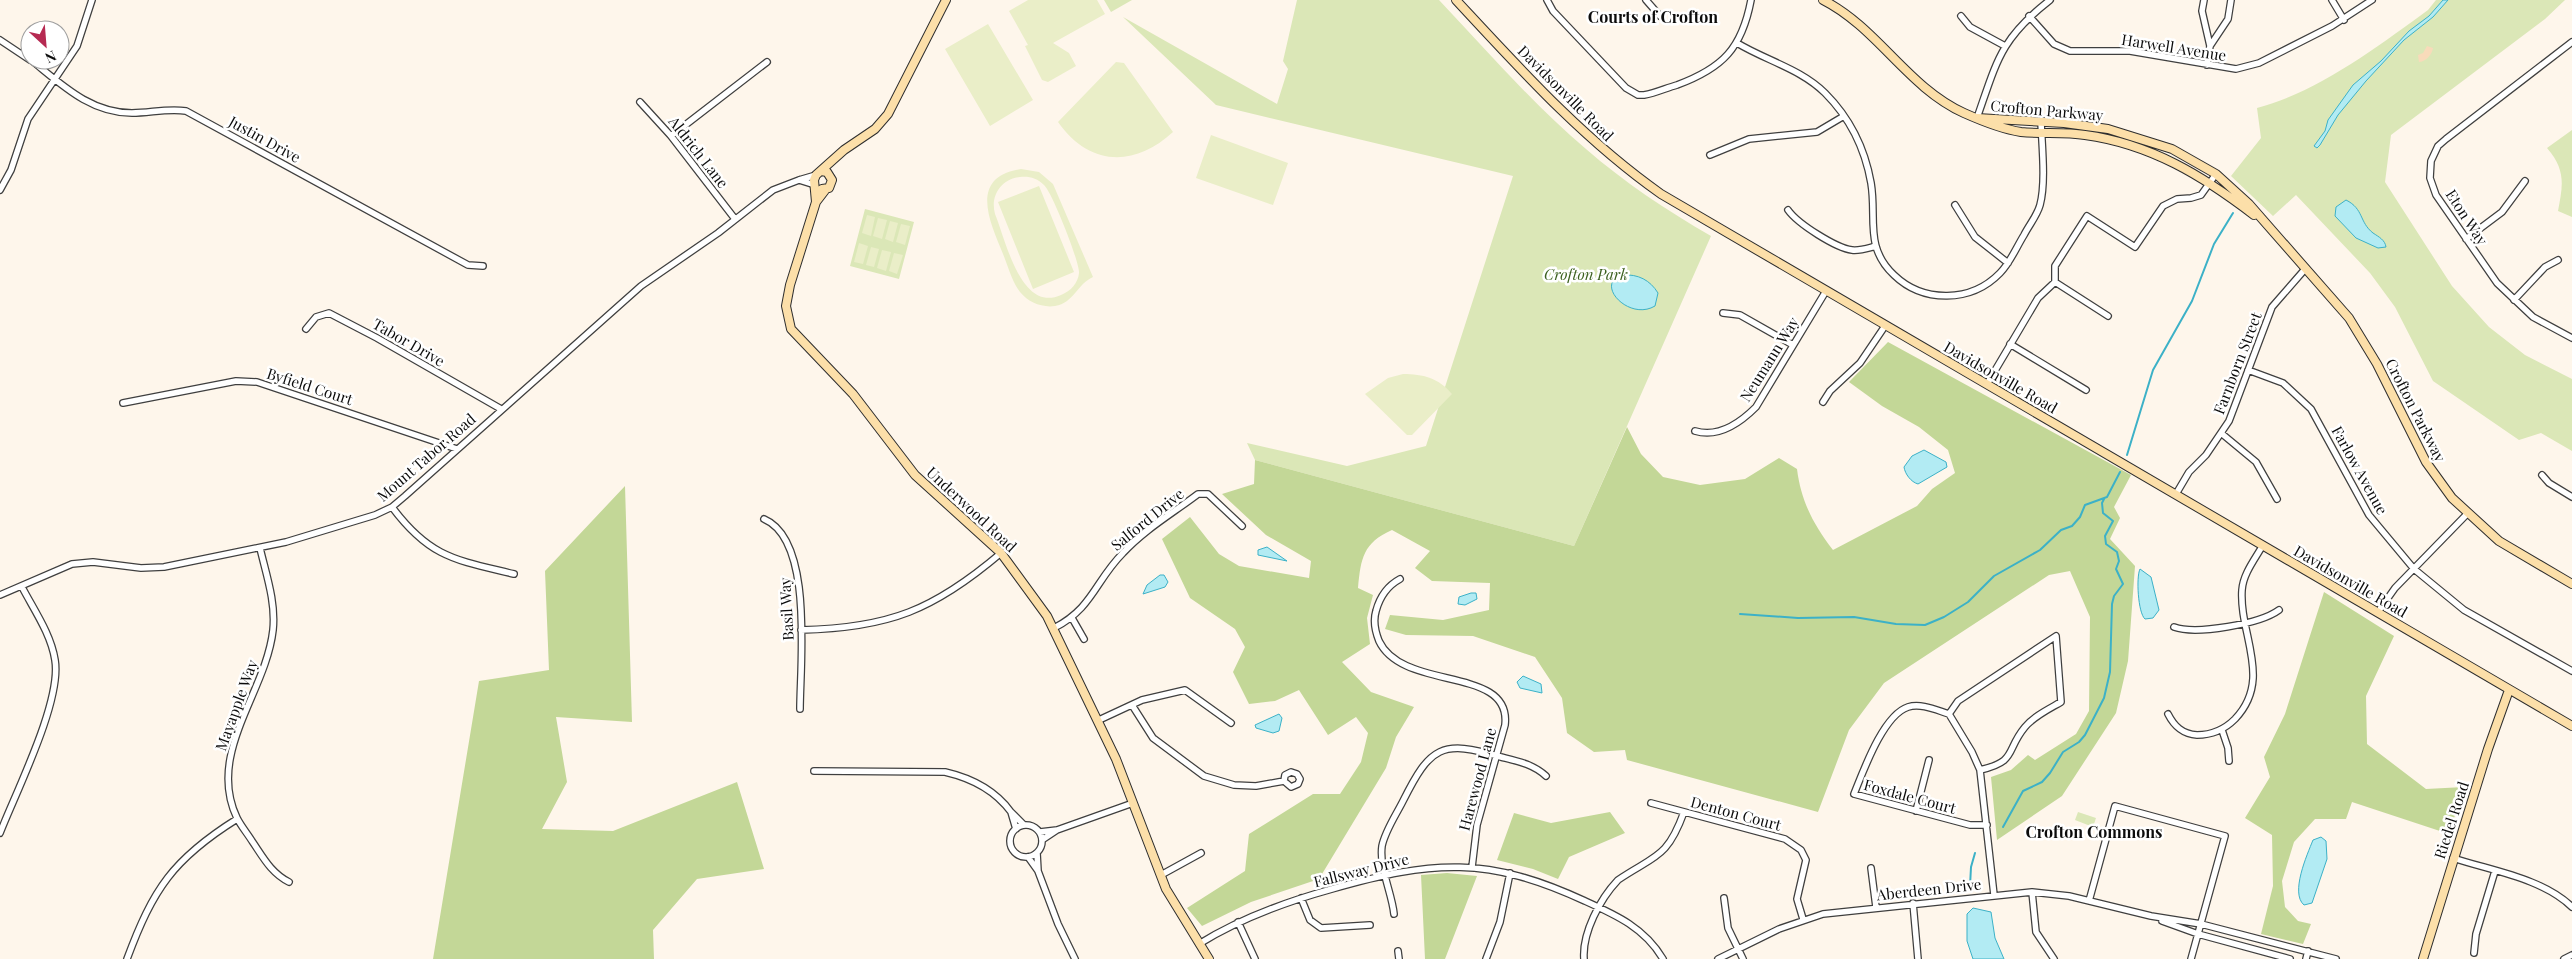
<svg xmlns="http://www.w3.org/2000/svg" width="2572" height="959" viewBox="0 0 2572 959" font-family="'Playfair Display',serif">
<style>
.green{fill:#dbe7b7}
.forest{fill:#c3d797}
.sand{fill:#f8dbba}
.pitch{fill:#eaeec8;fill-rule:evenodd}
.water{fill:#b2ebf3;stroke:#3cb1c7}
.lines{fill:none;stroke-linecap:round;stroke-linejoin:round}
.stream{stroke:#3cb1c7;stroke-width:2}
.street-casing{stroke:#3f3f3f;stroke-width:8}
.secondary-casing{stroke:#2e2e2e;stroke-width:10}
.street{stroke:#fff;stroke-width:5.5}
.secondary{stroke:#fcdfa9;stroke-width:8}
.labels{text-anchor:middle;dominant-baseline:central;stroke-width:5;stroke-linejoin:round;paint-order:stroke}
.street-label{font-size:15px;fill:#0c0c0c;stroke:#fff}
.park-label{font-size:15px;font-style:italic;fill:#3c601f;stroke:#fff}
.neighbourhood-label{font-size:16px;font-weight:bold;fill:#0c0c0c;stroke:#fff}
</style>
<rect width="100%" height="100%" fill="#fef6eb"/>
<!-- green -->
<path class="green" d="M 1104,0 L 1132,0 L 1111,12 Z
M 1297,0 L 1439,0 C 1487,51 1533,104 1586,149 C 1624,182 1666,210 1711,236 L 1574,546 L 1255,460 L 1247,443 L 1347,466 L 1426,446 L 1513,176 L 1216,105 L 1123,17 L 1277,104 L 1288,69 L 1283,61 Z
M 2436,0 L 2565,0 L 2545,19 L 2391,135 L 2385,182 L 2452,286 L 2489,327 L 2525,355 L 2572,379 L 2572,451 L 2541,433 L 2519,440 L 2433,381 L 2395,307 L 2370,273 L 2296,195 L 2273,216 L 2231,176 L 2261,138 L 2257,108 C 2318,92 2377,47 2428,10 Z
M 2572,130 L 2572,217 L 2558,211 C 2563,185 2566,170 2547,148 Z
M 865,209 L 914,222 L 899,279 L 850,266 Z
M 2078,812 L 2096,818 L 2093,827 L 2075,820 Z"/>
<!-- forest -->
<path class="forest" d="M 1888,342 L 2131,475 L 2114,507 L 2120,518 L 2110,539 L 2135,566 L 2128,661 L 2116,713 L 2062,796 L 1997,840 L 1991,777 L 2011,770 L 2028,755 L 2035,760 L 2076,734 L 2089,711 L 2090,617 L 2070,571 L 2049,575 L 1884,683 L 1849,730 L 1818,812 L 1627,760 L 1625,750 L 1594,752 L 1567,733 L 1562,698 L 1535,657 L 1473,636 L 1406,635 L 1385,629 L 1390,615 L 1443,620 L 1489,610 L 1490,583 L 1432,581 L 1415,568 L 1430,551 L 1392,530 C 1363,543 1361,558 1358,588 L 1373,595 L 1367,618 L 1370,644 L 1342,662 L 1371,692 L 1414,707 L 1396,737 L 1386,768 L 1319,879 L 1251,902 L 1202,926 L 1187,908 L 1245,871 L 1249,834 L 1313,794 L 1340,794 L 1361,762 L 1368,733 L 1356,717 L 1328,735 L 1299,690 L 1275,701 L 1249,704 L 1233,672 L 1245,647 L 1235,629 L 1190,598 L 1162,539 L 1190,517 L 1219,554 L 1239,566 L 1309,578 L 1311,561 L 1266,535 L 1222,494 L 1254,484 L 1255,460 L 1574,546 L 1627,427 L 1641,454 L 1663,477 L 1700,485 L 1745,479 L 1779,458 L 1797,469 C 1801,501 1813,524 1833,550 L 1917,506 L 1932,489 L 1955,473 L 1948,450 L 1919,427 L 1882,406 L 1849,382 Z
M 625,486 L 632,722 L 556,717 L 567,782 L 542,829 L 613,831 L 737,782 L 764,869 L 697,879 L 653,930 L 654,959 L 433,959 L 479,681 L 549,670 L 545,571 Z
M 2324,592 L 2394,636 L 2366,696 L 2367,744 L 2426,789 L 2464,787 L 2449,834 L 2352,802 L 2346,819 L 2315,819 L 2294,842 L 2282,881 L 2285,907 L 2298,921 L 2311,924 L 2303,944 L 2261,934 L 2273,886 L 2272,835 L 2245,818 L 2270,777 L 2264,757 L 2285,714 Z
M 1610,812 L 1625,833 L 1569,857 L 1558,879 L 1533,869 L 1497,860 L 1514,813 L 1551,823 Z
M 1447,873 L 1477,876 L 1445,959 L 1425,959 L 1421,875 Z"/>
<!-- sand -->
<path class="sand" d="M 2427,46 L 2433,48 C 2432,55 2425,62 2419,62 L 2418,55 L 2423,53 Z"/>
<!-- pitch -->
<path class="pitch" d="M 1028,0 L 1097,0 L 1105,14 L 1053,43 L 1069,53 L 1076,66 L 1048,82 L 1042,80 L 1025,46 L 1028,45 L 1009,11 Z
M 988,24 L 1033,100 L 990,126 L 945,49 Z
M 1116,62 L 1124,63 L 1173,132 C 1134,168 1089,166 1058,122 Z
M 1211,135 L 1288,163 L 1273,205 L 1196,178 Z
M 1021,169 L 1039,172 L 1053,184 L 1093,277 C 1077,284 1074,303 1055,306 C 1042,308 1028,302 1020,292 C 1012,282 1008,266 1003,254 C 990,222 968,177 1021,169 ZM 1020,177 C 1029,176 1037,178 1044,185 C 1052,192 1080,263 1079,273 C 1078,283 1071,291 1061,295 C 1021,313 1006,241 995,214 C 990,196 1001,179 1020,177 Z
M 1039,186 L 1074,272 L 1033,289 L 998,202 Z
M 867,215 L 875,217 L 871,236 L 862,233 Z
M 878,218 L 887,220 L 882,239 L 873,236 Z
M 890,221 L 898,223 L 893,242 L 885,239 Z
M 901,224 L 910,226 L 905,245 L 896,242 Z
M 859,243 L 868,246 L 863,264 L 854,262 Z
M 871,247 L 879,249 L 874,267 L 866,265 Z
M 882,250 L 891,252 L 886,271 L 877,268 Z
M 894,253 L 903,255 L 897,274 L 889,271 Z
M 1403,374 C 1423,374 1439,378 1452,394 L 1412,435 L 1407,435 L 1365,394 L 1388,378 Z"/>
<!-- water -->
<path class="water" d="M 2443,0 L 2448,0 L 2433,17 L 2404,40 L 2366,81 L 2338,115 L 2320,145 L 2317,148 L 2314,146 L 2325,131 L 2328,120 L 2353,85 L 2381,61 L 2409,31 L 2429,16 Z
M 2346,200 C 2364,209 2359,222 2373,233 C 2379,237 2385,240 2386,247 L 2378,248 L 2356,238 L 2335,216 L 2336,207 Z
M 1623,275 C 1638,274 1650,280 1658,293 L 1655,306 C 1628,322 1593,282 1623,275 Z
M 1924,450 L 1946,462 L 1947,467 L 1918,484 C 1911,482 1905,474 1904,467 L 1912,456 Z
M 1267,547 L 1287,561 L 1258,555 L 1258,550 Z
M 2140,569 L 2151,577 L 2159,610 L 2153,618 L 2145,619 C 2138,613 2136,577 2140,569 Z
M 1160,575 L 1164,575 L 1168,582 L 1165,587 L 1143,594 L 1147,585 Z
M 1471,593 L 1476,593 L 1477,599 L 1465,605 L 1458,604 L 1459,597 Z
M 1523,676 L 1541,684 L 1542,693 L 1520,688 L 1517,682 Z
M 1279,714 L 1282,718 L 1279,731 L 1273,733 L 1256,728 L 1255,725 Z
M 2321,837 L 2326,841 L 2327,859 L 2312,903 L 2304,905 C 2290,893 2307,855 2313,840 Z
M 1973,908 L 1991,912 L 1995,938 L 2004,959 L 1973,959 L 1967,941 L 1967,914 Z"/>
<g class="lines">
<!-- stream -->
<path class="stream" d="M 2127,455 L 2153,370 L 2192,301 L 2214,244 L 2233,213
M 1740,614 L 1798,618 L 1854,617 L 1896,624 L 1925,625 L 1944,617 L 1968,602 L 1994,576 L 2040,550 L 2061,530 L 2072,526 L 2080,517 L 2085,505 L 2107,497 L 2120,472
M 2003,827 L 2023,791 L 2042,782 L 2050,773 L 2063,752 L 2079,742 L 2085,735 L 2104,698 L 2110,672 L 2112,604 L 2114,596 L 2123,584 L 2116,569 L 2119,561 L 2117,552 L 2106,544 L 2105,536 L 2113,521 L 2103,513 L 2102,503 L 2104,499
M 1970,886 L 1971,867 L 1975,853"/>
<defs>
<path id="street" d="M 1547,0 L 1553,11 L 1626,88 L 1638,95 L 1644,95 C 1656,93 1666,88 1677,85 C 1723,68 1742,48 1751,0
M 1646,0 L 1660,16
M 2204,0 L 2202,11 L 2210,46 L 2207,65
M 2332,0 L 2344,20
M 1961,16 L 1970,27 L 2005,46
M 2029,16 L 2054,44 L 2070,51 L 2130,51 L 2236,69 L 2259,63 L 2332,26 L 2372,0
M 0,40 L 30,60
M 2572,42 L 2446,139 L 2438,146 L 2431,161 L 2430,178 L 2436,195 L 2497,283 L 2533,317 L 2572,338
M 1737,43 C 1767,61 1801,69 1825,93 C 1850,118 1865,149 1871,183 C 1877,218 1864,247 1894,275 C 1923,303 1971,303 2000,273 C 2010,263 2016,248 2024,235 C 2029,225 2037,216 2040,205 C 2046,183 2042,146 2041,122
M 2210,46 L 2228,19 L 2231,0
M 31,60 C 61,84 90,113 132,113 C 150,113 168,108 186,111 L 468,265 L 483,266
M 640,102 L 671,136 L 735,219
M 1977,118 C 1997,61 2000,39 2050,0
M 671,136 L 767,62
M 1710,155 L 1749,139 L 1817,132 L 1844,116
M 815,185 L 799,180 L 816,175
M 0,190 L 11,170 L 28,119 L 77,46 L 92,0
M 1955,205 L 1975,237 L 2008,263
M 1788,210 C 1798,224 1836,248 1852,250 C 1860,251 1868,248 1876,246
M 2466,239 L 2502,212 L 2525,181
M 2055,282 L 2108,316
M 2514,300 L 2545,267 L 2558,260
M 1723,313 L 1740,315 L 1793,345
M 306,329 L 316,317 L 329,313 L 377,338 L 501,409
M 2010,344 L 2086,390
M 2248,370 L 2283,383 L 2311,409 L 2369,515 L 2414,569 L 2464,610 L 2572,671
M 1987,384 L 2038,298 L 2055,282 L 2055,266 L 2087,216 L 2135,247 L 2163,206 L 2177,199 L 2191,198 L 2201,195 L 2216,174
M 1823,402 L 1830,391 L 1860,363 L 1885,326
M 123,403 L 236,381 L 257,382 L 457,449
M 1695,431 C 1718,438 1740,423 1756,407 L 1826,291
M 2221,433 L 2256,462 L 2277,499
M 2542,475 L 2549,483 L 2572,497
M 2176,494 L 2189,472 L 2206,455 L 2229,421 L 2272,307 L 2306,268
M 392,507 C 430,558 456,560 514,574
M 764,519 C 814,540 800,664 800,709
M 260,548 C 266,574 276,602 273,630 C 266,693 206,753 237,818 C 241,826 247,833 252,841 C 263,857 271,873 289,882
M 1400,579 C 1387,586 1380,596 1376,611 C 1373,621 1375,631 1379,641 C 1403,692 1512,665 1505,725 L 1477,825 L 1472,867
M 0,595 L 72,564 L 93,562 L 141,568 L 164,567 L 286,542 L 375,515 L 392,507 L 405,496 L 641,286 L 718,233 L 773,190 L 799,180
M 2378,612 L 2395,588 L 2467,514
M 1072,618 L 1084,639
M 2174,627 C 2196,635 2260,624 2279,610
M 1054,628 C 1093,608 1095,581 1123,553 C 1144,530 1173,513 1198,494 L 1208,494 L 1242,526
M 801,630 C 889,628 934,610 1001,553
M 1132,705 L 1153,738 L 1204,776 L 1234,785 L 1256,786 L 1284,781 L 1291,787 L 1298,784 L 1300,779 L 1297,774 L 1291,772 L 1285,775 L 1284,781
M 1949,714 L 1958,701 L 2056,636 L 2061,702 C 2049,709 2034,716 2025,727 C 2005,751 2018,761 1980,770
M 1949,714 C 1936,710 1921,703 1908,707 C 1883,715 1863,772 1854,794 L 1970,825 L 1987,825
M 1949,714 L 1972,752 L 1980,770 L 1994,895
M 2168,714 C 2174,726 2182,734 2197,735 C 2212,735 2224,730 2235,719 C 2273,679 2239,635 2242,590 C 2243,574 2255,559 2263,545
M 1099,720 L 1142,700 L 1185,690 L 1231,723
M 2222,730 L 2228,748 L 2229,761
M 814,771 L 945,772 C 971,778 995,790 1011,812
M 1651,803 L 1785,839 L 1801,850 L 1806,860 L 1797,899 L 1803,919
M 1916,811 L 1929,760
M1010 841a16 16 0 1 1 32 0a16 16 0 1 1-32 0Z
M 1016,829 L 1011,812 L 1024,825
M 1057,830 L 1133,803
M 1040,832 L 1057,830 L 1042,840
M 0,833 C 16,792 62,701 55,660 C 51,634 34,610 22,587
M 1028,857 L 1038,871 L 1037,853
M 2453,858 C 2492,871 2542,878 2572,907
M 1871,868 L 1876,907
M 1038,871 L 1058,924 L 1075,959
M 1161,875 L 1201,853
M 2032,892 L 2036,932 L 2054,959
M 1301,898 L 1310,920 L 1321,928 L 1370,925
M 1724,898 L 1728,928 L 1743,959
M 2089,901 L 2115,806 L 2225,836 L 2191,959
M 1913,903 L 1918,959
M 1394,914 C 1392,893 1379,868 1382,846 C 1385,831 1396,815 1403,801 C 1430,747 1441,739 1501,757 C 1517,761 1533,764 1546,776
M 2162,921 L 2198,934 L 2290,959
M 1238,922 L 1255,959
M 1199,944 C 1241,918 1285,902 1332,889 C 1433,860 1488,856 1585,901 C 1616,915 1645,928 1663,959
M 1398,951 L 1399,959
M 2474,953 L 2476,934 L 2495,871
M 127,959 C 153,889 173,859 237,819
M 1486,959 L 1500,922 L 1510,873
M 1584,959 C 1582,933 1600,899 1618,880 C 1655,855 1667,859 1684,812
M 1718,959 L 1779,929 L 1823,914 L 2032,892 L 2069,896 L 2151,916 L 2201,924 L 2336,959
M 2306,959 L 2308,951
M 2564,959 L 2572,955"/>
<path id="secondary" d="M 1456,0 C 1521,70 1583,139 1661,194 L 2572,726
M 1823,0 C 1878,28 1907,87 1964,113 C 1982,121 2001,129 2021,132 C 2042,134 2064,132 2085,135 C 2151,144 2203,176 2254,215
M 1977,118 L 2064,123 L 2108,129 L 2172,149 L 2216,174 L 2249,204 L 2349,318 L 2377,364 L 2426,462 L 2452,498 L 2499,541 L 2572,584
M 821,171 L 827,172 L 832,180 L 829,188 L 822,189
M 826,189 L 816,202 L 790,285 L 786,306 L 791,329 L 853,394 L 915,475 L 1001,553 L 1047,616 L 1116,759 L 1166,889 L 1209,959
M 816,202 L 814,180 L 816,175 L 844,150 L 875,129 L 888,114 L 946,0
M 2423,959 L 2488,749 L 2509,690"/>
</defs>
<!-- street casing -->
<use href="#street" class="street-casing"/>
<!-- secondary casing -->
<use href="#secondary" class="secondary-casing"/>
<!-- street -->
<use href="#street" class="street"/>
<!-- secondary -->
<use href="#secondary" class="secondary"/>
</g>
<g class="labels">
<!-- street labels -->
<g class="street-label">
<text transform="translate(2174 47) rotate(9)">Harwell Avenue</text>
<text transform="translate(1566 93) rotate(45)">Davidsonville Road</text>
<text transform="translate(2047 110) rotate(5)">Crofton Parkway</text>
<text transform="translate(265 139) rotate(29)">Justin Drive</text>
<text transform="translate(699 152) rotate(52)">Aldrich Lane</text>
<text transform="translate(2467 217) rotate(57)">Eton Way</text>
<text transform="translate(409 342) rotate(30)">Tabor Drive</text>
<text transform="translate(1769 359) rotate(-58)">Neumann Way</text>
<text transform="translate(2237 363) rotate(-69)">Farnborn Street</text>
<text transform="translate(2001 377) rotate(30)">Davidsonville Road</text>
<text transform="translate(310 386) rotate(18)">Byfield Court</text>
<text transform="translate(2416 410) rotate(63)">Crofton Parkway</text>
<text transform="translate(426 457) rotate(-41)">Mount Tabor Road</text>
<text transform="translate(2360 470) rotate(61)">Farlow Avenue</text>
<text transform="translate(972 509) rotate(43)">Underwood Road</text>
<text transform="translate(1147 519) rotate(-39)">Salford Drive</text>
<text transform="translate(2351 581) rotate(30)">Davidsonville Road</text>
<text transform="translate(786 609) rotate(-93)">Basil Way</text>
<text transform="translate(236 705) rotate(-70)">Mayapple Way</text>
<text transform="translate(1477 779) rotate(-75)">Harewood Lane</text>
<text transform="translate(1910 796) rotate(15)">Foxdale Court</text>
<text transform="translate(1736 813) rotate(15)">Denton Court</text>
<text transform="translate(2451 820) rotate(-72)">Riedel Road</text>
<text transform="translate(1361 870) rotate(-14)">Fallsway Drive</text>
<text transform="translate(1929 889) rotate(-6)">Aberdeen Drive</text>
</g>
<!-- park labels -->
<g class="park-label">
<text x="1586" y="274">Crofton Park</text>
</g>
<!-- neighbourhood labels -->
<g class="neighbourhood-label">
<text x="1653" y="16">Courts of Crofton</text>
<text x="2094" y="831">Crofton Commons</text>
</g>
</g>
<!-- north arrow -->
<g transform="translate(45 45) rotate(154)"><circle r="24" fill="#ffffff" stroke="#9e9e9e"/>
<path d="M0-4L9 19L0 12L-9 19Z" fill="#b62a52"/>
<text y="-8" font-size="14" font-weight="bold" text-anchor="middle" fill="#0c0c0c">N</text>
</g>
</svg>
